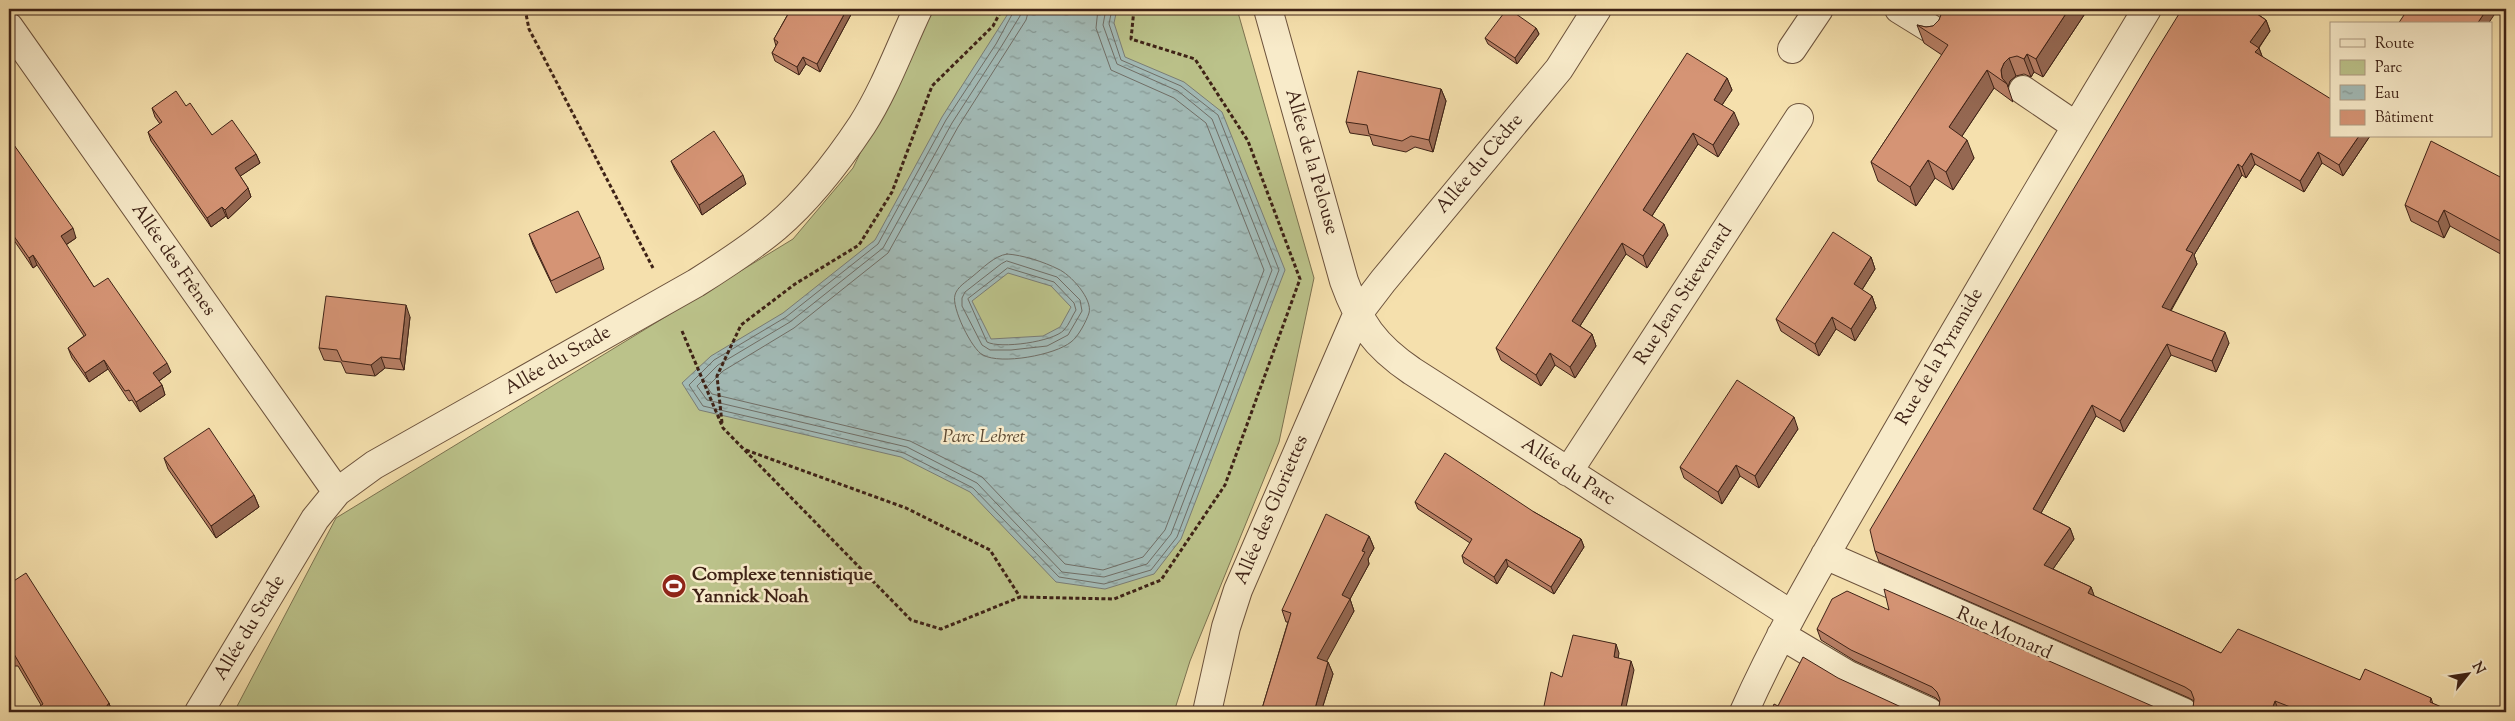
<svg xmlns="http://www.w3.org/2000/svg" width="2515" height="721" viewBox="0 0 2515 721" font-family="'Sorts Mill Goudy',serif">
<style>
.green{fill:#bbc28a;stroke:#7c7250}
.water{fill:url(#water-ripples);stroke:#7a7d76;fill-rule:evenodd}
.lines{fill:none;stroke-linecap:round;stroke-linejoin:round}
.shore{stroke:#706e66;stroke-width:1}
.minor-casing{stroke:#6c523c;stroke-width:30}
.path{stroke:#3e2216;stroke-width:3;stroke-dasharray:4 2.5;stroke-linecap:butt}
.minor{stroke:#f8ebca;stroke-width:28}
.wall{fill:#b77f65;stroke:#3e2216}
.shaded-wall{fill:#956852;stroke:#3e2216}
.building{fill:#d59475;stroke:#3e2216}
.labels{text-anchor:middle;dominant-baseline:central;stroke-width:5;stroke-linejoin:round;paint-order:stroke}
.street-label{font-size:19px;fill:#3e2216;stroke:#f8ebca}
.park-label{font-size:19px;font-style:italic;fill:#5d4a33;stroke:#f8ebca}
.poi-label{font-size:19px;font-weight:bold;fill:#3e2216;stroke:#f8ebca;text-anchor:start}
</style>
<defs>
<pattern id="water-ripples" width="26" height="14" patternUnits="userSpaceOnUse" patternTransform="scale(1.25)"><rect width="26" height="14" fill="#a2bab6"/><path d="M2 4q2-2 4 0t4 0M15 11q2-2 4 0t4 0" fill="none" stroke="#859793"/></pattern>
</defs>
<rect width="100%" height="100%" fill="#f5e0ad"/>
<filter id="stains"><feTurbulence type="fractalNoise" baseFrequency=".004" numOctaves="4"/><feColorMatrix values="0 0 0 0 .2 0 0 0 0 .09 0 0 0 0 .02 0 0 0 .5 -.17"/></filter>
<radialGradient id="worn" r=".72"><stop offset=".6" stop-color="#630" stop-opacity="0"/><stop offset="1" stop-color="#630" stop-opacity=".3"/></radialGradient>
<!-- green -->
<path class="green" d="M 929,9 L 1237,9 L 1314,278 L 1279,442 L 1190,661 L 1174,712 L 234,712 L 336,518 L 793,239 L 853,168 Z"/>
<!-- water -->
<path class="water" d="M 1011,9 L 1117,9 L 1114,23 L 1125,57 L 1184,82 L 1222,112 L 1285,270 L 1181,539 L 1154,574 L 1105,589 L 1056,582 L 970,492 L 901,457 L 699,410 L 682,383 L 711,356 L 783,313 L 875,240 L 942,117 ZM 1008,273 L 1051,286 L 1071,307 L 1060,327 L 1043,336 L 991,339 L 972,301 Z"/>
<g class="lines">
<!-- shore -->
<path class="shore" d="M 1015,9 L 996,44 L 946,120 L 878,244 L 786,317 L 714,360 L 689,385 L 703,406 L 904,453 L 973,488 L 1059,577 L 1104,584 L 1151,570 L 1177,537 L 1279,270 L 1218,115 L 1181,86 L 1121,60 L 1109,24 L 1112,9
M 1022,9 L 1020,16 L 1001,47 L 952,123 L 883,248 L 790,322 L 718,365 L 697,386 L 707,400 L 907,447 L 977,483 L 1062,572 L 1104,577 L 1147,564 L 1171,534 L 1272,270 L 1212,119 L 1178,91 L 1117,64 L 1103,25 L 1106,9
M 1029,9 L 1026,20 L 958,127 L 888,253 L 794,328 L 723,371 L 707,387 L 712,394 L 910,441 L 982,477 L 1065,564 L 1103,570 L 1143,557 L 1165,530 L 1264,270 L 1206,123 L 1174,98 L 1111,70 L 1096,28 L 1098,9
M 1007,254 C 1023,255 1044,262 1058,269 C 1070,274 1093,299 1089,313 C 1086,322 1078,337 1071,342 C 1055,355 1001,365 983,355 C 972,350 951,307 955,295 C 957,287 966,282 973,276 C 983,268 994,256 1007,254 Z
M 1007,261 L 1057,277 L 1080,300 L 1082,311 L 1068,335 L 1047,346 L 1011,350 L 990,350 L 982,345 L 962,306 L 962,298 L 965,292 L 1001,264 Z
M 1008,268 L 1054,282 L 1074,303 L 1076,310 C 1072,316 1069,325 1064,330 C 1053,342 1000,349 987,342 L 968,299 Z"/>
<defs>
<path id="minor" d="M 1268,9 L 1344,281 C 1359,323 1375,346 1412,371 L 1792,615
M 1899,9 L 1933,30
M 9,27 L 337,492
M 1792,49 L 1819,9
M 2023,90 L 2076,126
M 1568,472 L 1799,118
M 1825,555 L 2183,712
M 1781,635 L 1848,675 L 1929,712
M 199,712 L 315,519 L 337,492 L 374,465 L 696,283 C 723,266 751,248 776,227 C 809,199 838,161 862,125 C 885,89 900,47 918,9
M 1207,712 L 1226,627 L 1238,590 L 1357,315 L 1383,281 L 1559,69 L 1597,9
M 1744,712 C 1787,616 1843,525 1896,433 C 1978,291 2062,149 2147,9"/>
</defs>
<!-- minor casing -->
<use href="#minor" class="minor-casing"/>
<!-- path -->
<path class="path" d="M 525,9 L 529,29 L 653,268
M 682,331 L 723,428 L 911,620 L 941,629 L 1020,597 L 1114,599 L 1161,580 L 1225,485 L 1300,279 L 1248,141 L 1195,59 L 1131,39 L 1134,9
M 722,423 L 717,376 L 741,325 L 795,284 L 859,245 L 892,192 L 932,86 L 993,26 L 1002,9
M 746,450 L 906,508 L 990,550 L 1020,597"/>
<!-- minor -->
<use href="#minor" class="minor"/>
</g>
<!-- wall -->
<path class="wall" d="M 779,9 L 854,9 L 820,72 L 806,64 L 799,75 L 775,61 L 772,53 L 776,46 L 774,39 L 788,14 Z
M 1938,9 L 2088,9 L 2043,77 L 2034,72 L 2031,77 L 2024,74 L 2016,76 L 2010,81 L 2008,87 L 2013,102 L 1994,88 L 1962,136 L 1974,158 L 1953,190 L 1935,178 L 1916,206 L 1878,181 L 1871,162 L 1942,55 L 1924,43 L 1917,25 L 1926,27 L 1933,26 L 1939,20 L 1941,16 Z
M 2259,15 L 2266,20 L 2270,31 L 2259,48 L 2262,56 L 2331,136 L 2370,136 L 2343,176 L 2322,163 L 2304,192 L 2255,164 L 2246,178 L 2242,175 L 2194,255 L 2197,264 L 2171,311 L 2229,343 L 2216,372 L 2171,355 L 2124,432 L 2096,416 L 2041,513 L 2070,528 L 2074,539 L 2053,569 L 2091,587 L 2094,596 L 2221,653 L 2360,680 L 2431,698 L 2433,704 L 2453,712 L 2189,712 L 2193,708 L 2194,701 L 2189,698 L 1879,562 L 1875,551 Z
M 1536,28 L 1539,34 L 1517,64 L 1488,44 L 1485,38 Z
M 1727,78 L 1732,90 L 1722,105 L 1739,124 L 1718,157 L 1698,144 L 1652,216 L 1668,235 L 1647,268 L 1626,254 L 1580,326 L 1592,334 L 1596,346 L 1575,378 L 1555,365 L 1541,386 L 1501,360 L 1496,348 Z
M 1441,89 L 1446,101 L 1433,152 L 1415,147 L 1406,152 L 1373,145 L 1370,136 L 1350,133 L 1346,122 Z
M 186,106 L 212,135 L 256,154 L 260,163 L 240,176 L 248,188 L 251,197 L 228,219 L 226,216 L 211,227 L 151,141 L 148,132 L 160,124 L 155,117 L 152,108 Z
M 9,138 L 76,238 L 66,245 L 94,287 L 171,372 L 159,381 L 162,385 L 165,395 L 140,412 L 132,400 L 129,401 L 108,369 L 89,382 L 72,358 L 68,348 L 84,336 L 37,265 L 33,268 L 9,233 Z
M 671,161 L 746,184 L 702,215 L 675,170 Z
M 2506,180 L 2506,257 L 2450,226 L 2444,238 L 2411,221 L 2405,205 Z
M 529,234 L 600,257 L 604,269 L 556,293 L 533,245 Z
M 1871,257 L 1875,269 L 1862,290 L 1872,296 L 1876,308 L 1855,341 L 1836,329 L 1819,356 L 1781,331 L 1776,319 Z
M 410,317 L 404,370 L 385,368 L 375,376 L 346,373 L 341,362 L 324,360 L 319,348 Z
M 1798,429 L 1759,488 L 1740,476 L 1722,504 L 1684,478 L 1680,467 Z
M 164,458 L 254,495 L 259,507 L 216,538 L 168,469 Z
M 1415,502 L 1534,512 L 1581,539 L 1584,547 L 1554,594 L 1508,566 L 1497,584 L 1464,563 L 1462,556 L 1470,543 L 1418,509 Z
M 1369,536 L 1374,548 L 1368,559 L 1369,564 L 1350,599 L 1354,611 L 1326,661 L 1328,662 L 1333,674 L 1321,712 L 1261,712 L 1288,622 L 1286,622 L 1282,610 Z
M 9,584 L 109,703 L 112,712 L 39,712 L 38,708 L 41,705 L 18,666 L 10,666 L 9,664 Z
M 1889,610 L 2166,712 L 1939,707 L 1940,702 L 1936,698 L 1855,661 L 1821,640 L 1817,629 Z"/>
<!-- shaded-wall -->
<path class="shaded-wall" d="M 847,9 L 854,9 L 820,72 L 817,64 Z
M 2069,9 L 2088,9 L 2043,77 L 2036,59 Z
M 2252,9 L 2263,9 L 2255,21 L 2251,10 Z
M 2487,9 L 2498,9 L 2488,24 L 2477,24 Z
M 2266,20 L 2270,31 L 2257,50 L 2259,48 L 2263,59 L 2255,53 L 2250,42 Z
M 1536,28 L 1539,34 L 1517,64 L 1515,58 Z
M 2027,54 L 2034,72 L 2031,77 L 2024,59 Z
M 803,57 L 806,64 L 799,75 L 797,67 Z
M 2009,58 L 2016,76 L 2010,81 L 2008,87 L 2007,84 L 2002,78 L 2001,70 L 2004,63 Z
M 1987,70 L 1994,88 L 1956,145 L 1949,127 Z
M 1727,78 L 1732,90 L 1718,111 L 1714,100 Z
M 1441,89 L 1446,101 L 1433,152 L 1429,140 Z
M 1734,112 L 1739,124 L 1718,157 L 1713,145 Z
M 1693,133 L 1698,144 L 1648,222 L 1643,210 Z
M 2359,136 L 2370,136 L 2343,176 L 2339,165 Z
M 1967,140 L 1974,158 L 1953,190 L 1946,172 Z
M 2318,152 L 2322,163 L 2304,192 L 2300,181 Z
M 2251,153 L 2255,164 L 2246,178 L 2242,167 Z
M 256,154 L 260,163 L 239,177 L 235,168 Z
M 1928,160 L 1935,178 L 1916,206 L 1910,187 Z
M 2238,164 L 2242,175 L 2194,255 L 2197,264 L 2166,318 L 2162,307 L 2186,250 Z
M 743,175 L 746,184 L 702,215 L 699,205 Z
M 248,188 L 251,197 L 228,219 L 225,210 Z
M 222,207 L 226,216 L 211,227 L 207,218 Z
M 2444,210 L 2450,226 L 2444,238 L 2438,222 Z
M 1664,224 L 1668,235 L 1647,268 L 1643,256 Z
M 73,228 L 76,238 L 64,246 L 61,236 Z
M 1622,243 L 1626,254 L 1576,332 L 1572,321 Z
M 33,255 L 37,265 L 33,268 L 29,258 Z
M 1871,257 L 1875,269 L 1858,296 L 1854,284 Z
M 1872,296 L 1876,308 L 1855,341 L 1851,329 Z
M 406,305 L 410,317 L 404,370 L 400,359 Z
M 1832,317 L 1836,329 L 1819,356 L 1815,344 Z
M 2225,332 L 2229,343 L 2216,372 L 2212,361 Z
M 1592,334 L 1596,346 L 1575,378 L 1570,367 Z
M 2167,344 L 2171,355 L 2124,432 L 2120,421 Z
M 1550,353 L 1555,365 L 1541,386 L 1536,375 Z
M 381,357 L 385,368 L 375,376 L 371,365 Z
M 104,360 L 108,369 L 89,382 L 85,373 Z
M 167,363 L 171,372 L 156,383 L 153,373 Z
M 162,385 L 165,395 L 140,412 L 136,402 Z
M 2092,405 L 2096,416 L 2037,520 L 2033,509 Z
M 1794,417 L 1798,429 L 1759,488 L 1755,476 Z
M 1736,465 L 1740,476 L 1722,504 L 1718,492 Z
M 254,495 L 259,507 L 216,538 L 211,526 Z
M 2070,528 L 2074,539 L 2048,576 L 2044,565 Z
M 1369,536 L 1374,548 L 1368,559 L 1369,564 L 1350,599 L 1354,611 L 1322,670 L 1317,658 L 1342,595 Z
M 1581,539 L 1584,547 L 1554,594 L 1551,587 Z
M 1506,559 L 1508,566 L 1497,584 L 1494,577 Z
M 2091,587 L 2095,598 L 2088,593 Z
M 1616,644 L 1619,653 L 1617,666 L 1614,657 Z
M 1631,661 L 1634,670 L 1625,712 L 1620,712 Z
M 1328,662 L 1333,674 L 1321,712 L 1314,712 Z
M 2275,701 L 2279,712 L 2271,712 Z
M 109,703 L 112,712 L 108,712 L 106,707 Z"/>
<!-- building -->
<path class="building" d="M 790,9 L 847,9 L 817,64 L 803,57 L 797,67 L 772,53 L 778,42 L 774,39 L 791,9 Z
M 1507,9 L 1509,9 L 1536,28 L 1515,58 L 1485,38 Z
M 1941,9 L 2069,9 L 2036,59 L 2027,54 L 2024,59 L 2017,56 L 2009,58 L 2004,63 L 2001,70 L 2002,78 L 2007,84 L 1987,70 L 1949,127 L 1967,140 L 1946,172 L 1928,160 L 1910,187 L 1871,162 L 1948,45 L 1917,25 L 1926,27 L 1933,26 L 1939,20 L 1942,12 Z
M 2182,9 L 2252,9 L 2251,10 L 2266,20 L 2250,42 L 2259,48 L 2255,52 L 2331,99 L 2331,136 L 2359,136 L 2339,165 L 2318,152 L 2300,181 L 2251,153 L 2242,167 L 2238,164 L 2186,250 L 2193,253 L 2162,307 L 2225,332 L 2212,361 L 2167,344 L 2120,421 L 2092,405 L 2033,509 L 2070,528 L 2044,565 L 2091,587 L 2088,593 L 2221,653 L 2238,629 L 2360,680 L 2365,669 L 2431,698 L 2430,702 L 2453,712 L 2303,712 L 2275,701 L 2271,712 L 2189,712 L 2193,708 L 2194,699 L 2191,691 L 2185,687 L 1875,551 L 1870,530 L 2153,56 Z
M 2408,9 L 2487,9 L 2477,24 L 2398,24 Z
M 1687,53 L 1727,78 L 1714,100 L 1734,112 L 1713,145 L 1693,133 L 1643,210 L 1664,224 L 1643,256 L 1622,243 L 1572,321 L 1592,334 L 1570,367 L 1550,353 L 1536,375 L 1496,348 Z
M 1358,71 L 1441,89 L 1429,140 L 1411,136 L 1402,141 L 1369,134 L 1367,125 L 1346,122 Z
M 176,91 L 186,106 L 190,103 L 212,135 L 232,120 L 256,154 L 235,168 L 248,188 L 225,210 L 222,207 L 207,218 L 148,132 L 162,122 L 152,108 Z
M 714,131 L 743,175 L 699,205 L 671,161 Z
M 9,138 L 73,228 L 61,236 L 94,287 L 108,278 L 167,363 L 153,373 L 162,385 L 136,402 L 129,390 L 125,391 L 104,360 L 85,373 L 68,348 L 86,335 L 33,255 L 29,258 L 9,229 Z
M 2431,141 L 2506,180 L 2506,244 L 2444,210 L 2438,222 L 2405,205 Z
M 578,211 L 600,257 L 551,281 L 529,234 Z
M 1833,232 L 1871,257 L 1854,284 L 1872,296 L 1851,329 L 1832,317 L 1815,344 L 1776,319 Z
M 326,296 L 406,305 L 400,359 L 381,357 L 371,365 L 342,361 L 337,350 L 319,348 Z
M 1737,380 L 1794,417 L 1755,476 L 1736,465 L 1718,492 L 1680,467 Z
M 209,428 L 254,495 L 211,526 L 164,458 Z
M 1445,453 L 1534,512 L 1581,539 L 1551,587 L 1506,559 L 1494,577 L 1462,556 L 1472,539 L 1415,502 Z
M 1326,514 L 1369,536 L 1362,551 L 1365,552 L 1342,595 L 1350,599 L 1317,658 L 1328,662 L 1314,712 L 1261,712 L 1291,613 L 1282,610 Z
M 26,573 L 109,703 L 106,707 L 109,712 L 41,712 L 38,708 L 43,704 L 14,654 L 9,654 L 9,584 Z
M 1884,589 L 2166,712 L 1935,712 L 1939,707 L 1940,699 L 1937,692 L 1932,687 L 1851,650 L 1817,629 L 1832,599 L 1847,591 L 1889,610 Z
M 1573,635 L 1616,644 L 1614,657 L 1631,661 L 1620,712 L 1547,712 L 1543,711 L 1551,672 L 1562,677 Z
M 1803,657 L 1838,678 L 1912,712 L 1771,712 L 1774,704 L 1778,706 Z"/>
<!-- icons -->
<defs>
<symbol id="stadium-disc" viewBox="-11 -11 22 22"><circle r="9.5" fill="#8f2418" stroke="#f8ebca"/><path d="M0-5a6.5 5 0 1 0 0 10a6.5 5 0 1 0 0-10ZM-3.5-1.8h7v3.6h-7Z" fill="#fff"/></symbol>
</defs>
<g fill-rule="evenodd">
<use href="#stadium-disc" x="660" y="572" width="28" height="28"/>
</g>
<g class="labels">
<!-- street labels -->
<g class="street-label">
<text transform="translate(1311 162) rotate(74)">Allée de la Pelouse</text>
<text transform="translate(1480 164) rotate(-50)">Allée du Cèdre</text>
<text transform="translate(173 260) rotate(55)">Allée des Frênes</text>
<text transform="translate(1684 295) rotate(-57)">Rue Jean Stievenard</text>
<text transform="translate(1940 357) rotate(-60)">Rue de la Pyramide</text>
<text transform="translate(558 361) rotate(-30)">Allée du Stade</text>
<text transform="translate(1568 472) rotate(33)">Allée du Parc</text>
<text transform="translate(1272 510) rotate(-67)">Allée des Gloriettes</text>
<text transform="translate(250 628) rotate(-59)">Allée du Stade</text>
<text transform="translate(2004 634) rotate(24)">Rue Monard</text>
</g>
<!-- park labels -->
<g class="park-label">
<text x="984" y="437">Parc Lebret</text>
</g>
<!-- poi labels -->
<g class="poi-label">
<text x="692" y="575">Complexe tennistique<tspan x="692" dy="22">Yannick Noah</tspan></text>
</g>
</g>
<!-- margin -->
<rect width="2515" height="721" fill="none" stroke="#f5e0ad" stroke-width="30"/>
<rect x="10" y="10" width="2495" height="701" fill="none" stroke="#3e2216" stroke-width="2.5"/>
<rect x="15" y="15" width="2485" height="691" fill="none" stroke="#3e2216"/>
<!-- legend -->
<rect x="2330" y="22" width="162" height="115" fill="#f8ebca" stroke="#ae9b82"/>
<rect x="2340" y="39" width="25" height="8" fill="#f8ebca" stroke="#ae9b82"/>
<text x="2375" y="48" font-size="15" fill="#3e2216">Route</text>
<rect x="2340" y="60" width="25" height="15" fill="#bbc28a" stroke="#ae9b82"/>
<text x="2375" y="72" font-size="15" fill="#3e2216">Parc</text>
<rect x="2340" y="85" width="25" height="15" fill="url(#water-ripples)" stroke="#ae9b82"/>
<text x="2375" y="98" font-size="15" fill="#3e2216">Eau</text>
<rect x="2340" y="110" width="25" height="15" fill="#d59475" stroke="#ae9b82"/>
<text x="2375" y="122" font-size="15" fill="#3e2216">Bâtiment</text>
<!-- north arrow -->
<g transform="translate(2468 674) rotate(60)" stroke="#f8ebca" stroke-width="4" paint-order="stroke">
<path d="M0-4L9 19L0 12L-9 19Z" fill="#3e2216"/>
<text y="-8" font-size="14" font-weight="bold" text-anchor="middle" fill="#3e2216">N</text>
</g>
<rect width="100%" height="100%" filter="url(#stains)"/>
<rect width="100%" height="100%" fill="url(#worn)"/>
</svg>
